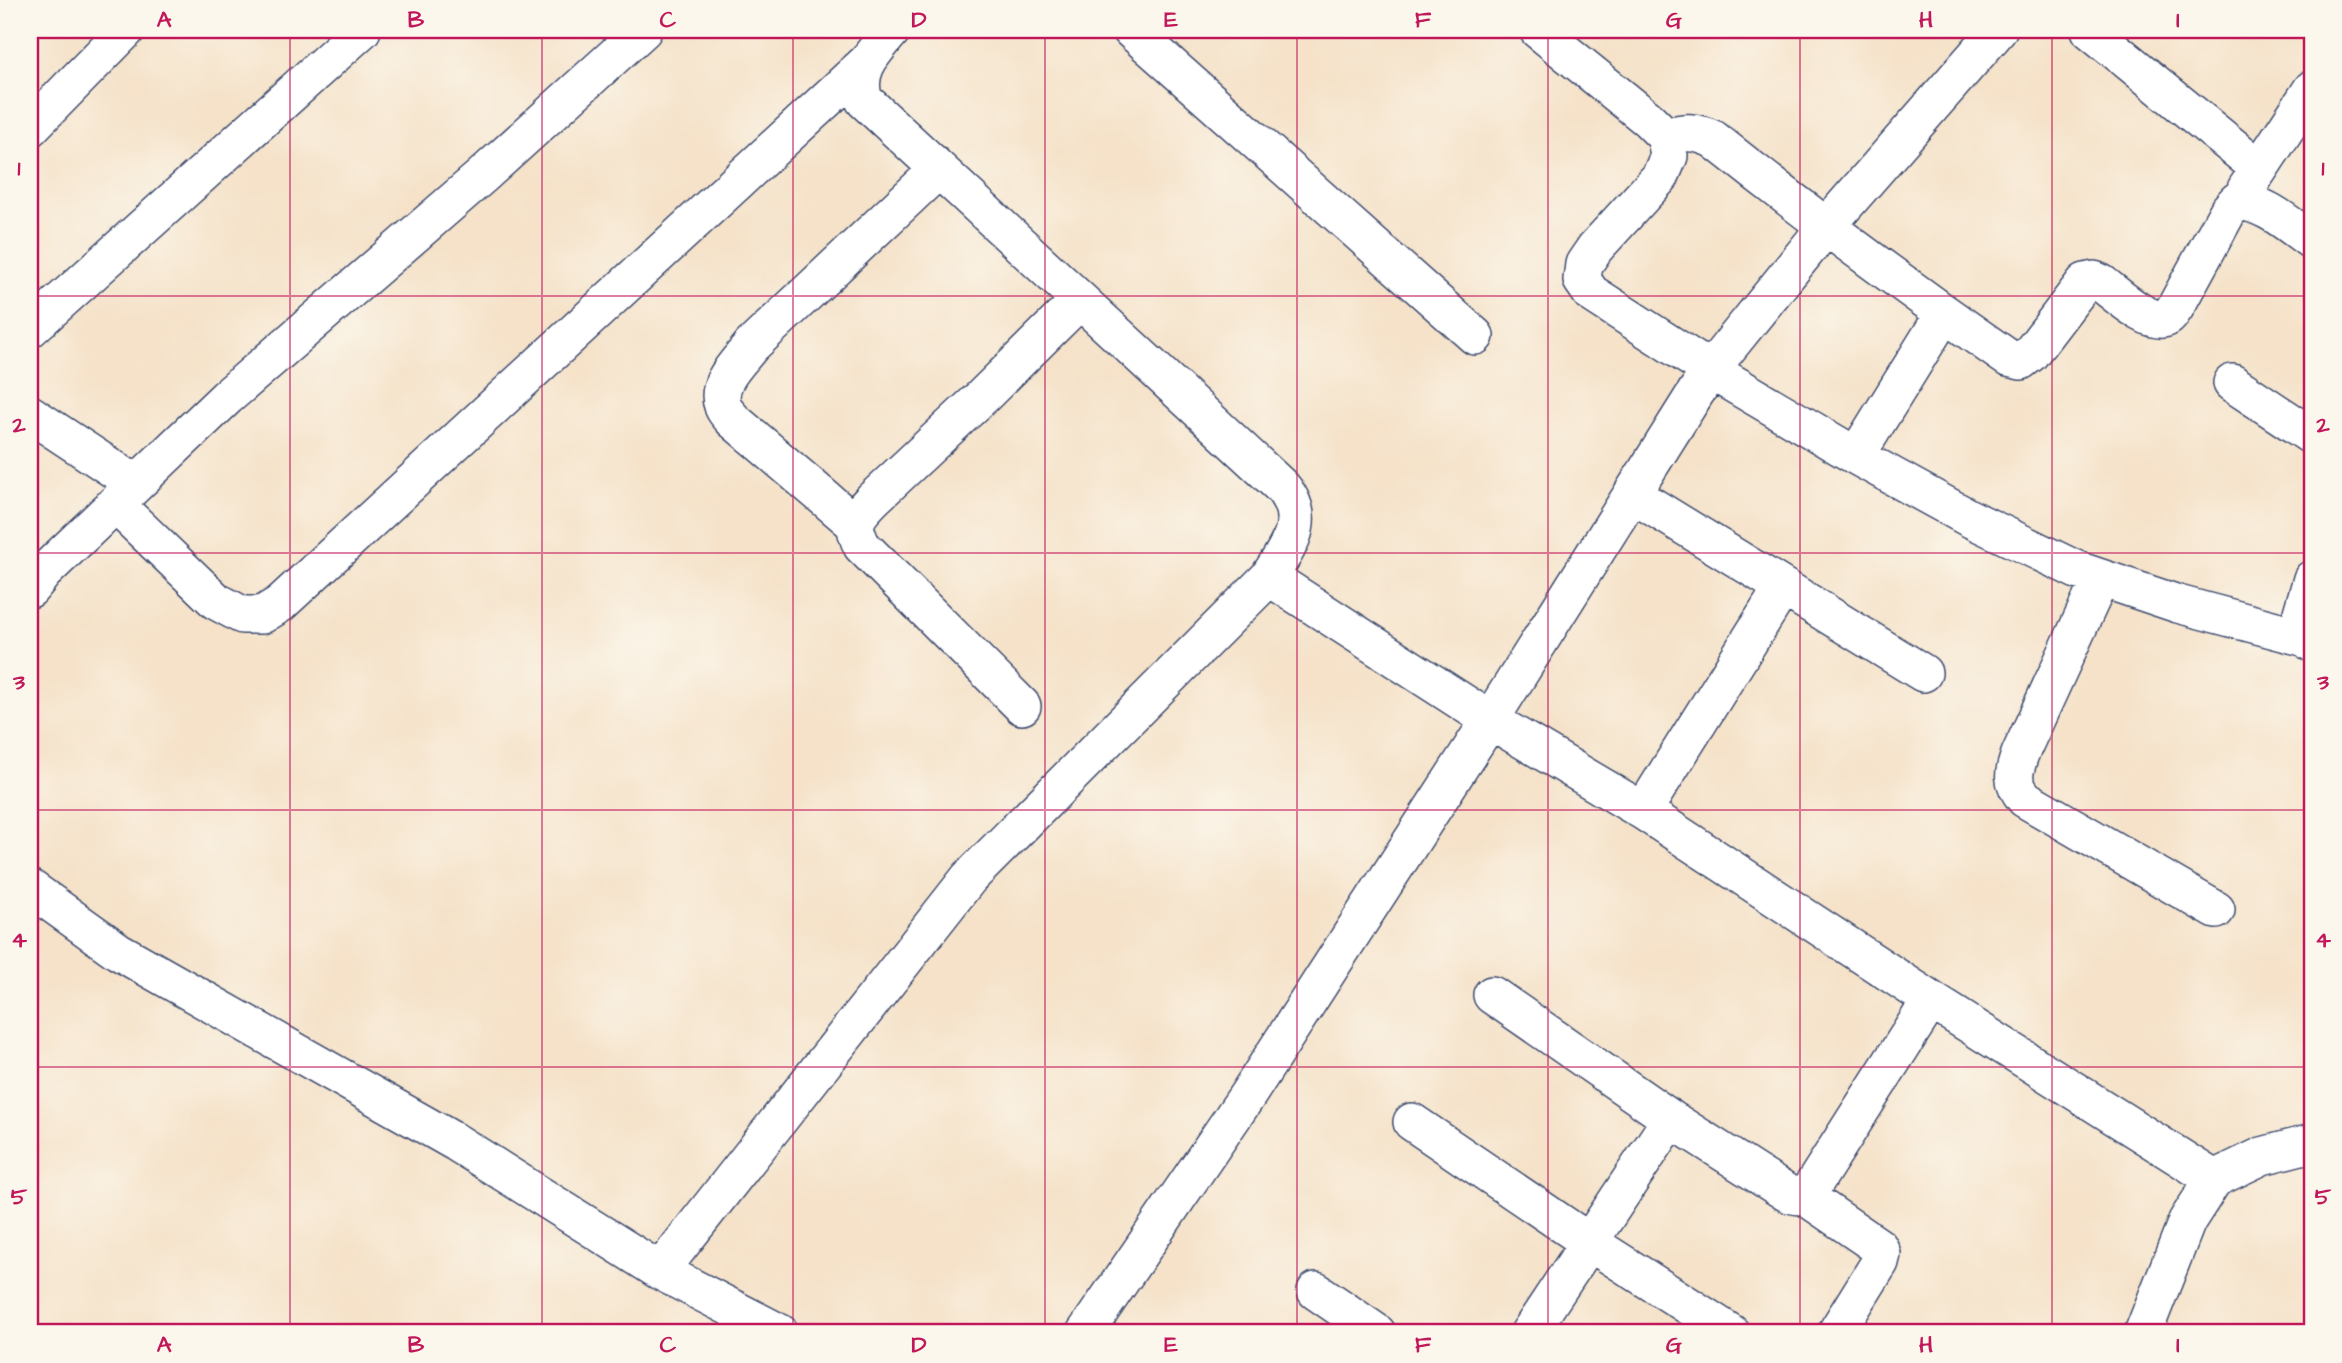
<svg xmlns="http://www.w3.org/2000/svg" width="2342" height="1363" viewBox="0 0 2342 1363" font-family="'Architects Daughter',sans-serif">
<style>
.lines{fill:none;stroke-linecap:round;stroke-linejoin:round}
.minor-casing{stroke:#3c4a6e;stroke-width:40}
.minor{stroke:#fff;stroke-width:37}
.grid{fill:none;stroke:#c2185b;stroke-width:2;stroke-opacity:0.55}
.neatline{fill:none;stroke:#c2185b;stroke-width:2.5}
.grid-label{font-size:23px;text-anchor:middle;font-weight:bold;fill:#c2185b}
</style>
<rect width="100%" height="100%" fill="#fbf7ec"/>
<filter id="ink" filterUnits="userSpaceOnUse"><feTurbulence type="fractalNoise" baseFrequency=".0143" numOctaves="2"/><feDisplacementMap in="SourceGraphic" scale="14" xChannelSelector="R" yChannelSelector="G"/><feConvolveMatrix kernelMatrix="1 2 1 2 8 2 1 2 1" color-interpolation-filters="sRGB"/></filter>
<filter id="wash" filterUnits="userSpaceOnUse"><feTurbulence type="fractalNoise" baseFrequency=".00686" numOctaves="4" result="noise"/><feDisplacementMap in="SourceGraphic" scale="28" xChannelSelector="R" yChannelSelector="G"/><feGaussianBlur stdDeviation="1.57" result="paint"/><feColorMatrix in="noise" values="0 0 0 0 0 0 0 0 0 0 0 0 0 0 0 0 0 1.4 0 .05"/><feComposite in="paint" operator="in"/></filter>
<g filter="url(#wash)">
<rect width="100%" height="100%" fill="#f5e2c9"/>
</g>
<g filter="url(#ink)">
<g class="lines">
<defs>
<path id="minor" d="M 1131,30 L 1475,336
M 1538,30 L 1649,120 L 1666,137 L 1669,156 L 1660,177 L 1595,248 L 1584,264 L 1582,280 L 1591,293 L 1710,370 L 1856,456 L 1969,518 L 2077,570 L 2178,604 L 2306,638
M 2090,30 L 2259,168
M 30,128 L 126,30
M 1666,137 C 1684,131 1695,131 1713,139 C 1809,215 1907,288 2008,358 L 2021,361 L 2030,354 L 2085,282 L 2094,280 L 2101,283 C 2115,293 2152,328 2168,317 C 2171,315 2172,311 2175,308 L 2228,211 L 2237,201 C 2266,203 2289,225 2312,241
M 2246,189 L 2312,89
M 30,329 L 362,30
M 2232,383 L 2312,436
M 30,414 L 136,484
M 1856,456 L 1944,314
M 1632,494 L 1923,673
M 115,504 L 216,601 L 242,615 L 262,615 L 280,604 L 866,63
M 855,524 L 733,420 C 730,416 724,411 723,406 C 714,383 739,362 751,346 L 938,170
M 1269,577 L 1490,720 L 1643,811 L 1931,1000 L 2214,1179
M 2101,578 L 2020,754 C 2013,775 2011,781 2025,799 L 2216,910
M 2312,579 L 2302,613 L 2306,638 L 2312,643
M 30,589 L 44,572 L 227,397 L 482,176 L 643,30
M 1022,706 L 862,546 C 850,522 856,517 873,499 L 983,396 L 1080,300
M 1643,811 L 1783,587
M 30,888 L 118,951 L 457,1143 L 660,1271 L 780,1333
M 1492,995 L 1671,1119 L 1787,1193 C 1797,1197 1802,1197 1810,1190 L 1931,1000
M 1412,1122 L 1589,1242 L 1731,1333
M 1803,1195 L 1879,1247 L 1882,1254 L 1880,1262 L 1836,1333
M 660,1271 L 969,878 L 1269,577 C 1288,546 1310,521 1282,487 L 864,100 C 854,70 874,52 892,30
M 1316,1291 L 1377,1333
M 1085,1333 L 1247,1096 L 1490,720 L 1710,370 L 1825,228 L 1998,30
M 1529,1333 L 1671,1119
M 2143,1333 L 2187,1221 L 2214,1179 L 2262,1156 L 2312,1143"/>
</defs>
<!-- minor casing -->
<use href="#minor" class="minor-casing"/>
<!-- minor -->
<use href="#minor" class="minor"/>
</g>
</g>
<!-- grid -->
<path class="grid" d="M 290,30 L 290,1333M 542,30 L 542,1333M 793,30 L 793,1333M 1045,30 L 1045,1333M 1297,30 L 1297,1333M 1548,30 L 1548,1333M 1800,30 L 1800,1333M 2052,30 L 2052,1333M 30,296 L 2312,296M 30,553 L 2312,553M 30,810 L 2312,810M 30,1067 L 2312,1067"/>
<!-- margin -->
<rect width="2342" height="1363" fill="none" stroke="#fbf7ec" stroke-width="77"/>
<rect x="38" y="38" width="2266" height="1286" class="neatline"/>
<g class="grid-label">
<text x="164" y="27">A</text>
<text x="416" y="27">B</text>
<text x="668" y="27">C</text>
<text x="919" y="27">D</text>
<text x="1171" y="27">E</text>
<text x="1423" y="27">F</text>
<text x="1674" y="27">G</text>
<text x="1926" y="27">H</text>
<text x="2178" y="27">I</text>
<text x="19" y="175">1</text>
<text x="2323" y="175">1</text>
<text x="19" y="432">2</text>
<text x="2323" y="432">2</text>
<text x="19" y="689">3</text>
<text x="2323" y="689">3</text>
<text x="19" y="947">4</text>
<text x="2323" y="947">4</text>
<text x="19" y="1204">5</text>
<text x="2323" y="1204">5</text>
<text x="164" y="1352">A</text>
<text x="416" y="1352">B</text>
<text x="668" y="1352">C</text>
<text x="919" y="1352">D</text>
<text x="1171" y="1352">E</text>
<text x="1423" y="1352">F</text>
<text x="1674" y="1352">G</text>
<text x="1926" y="1352">H</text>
<text x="2178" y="1352">I</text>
</g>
</svg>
